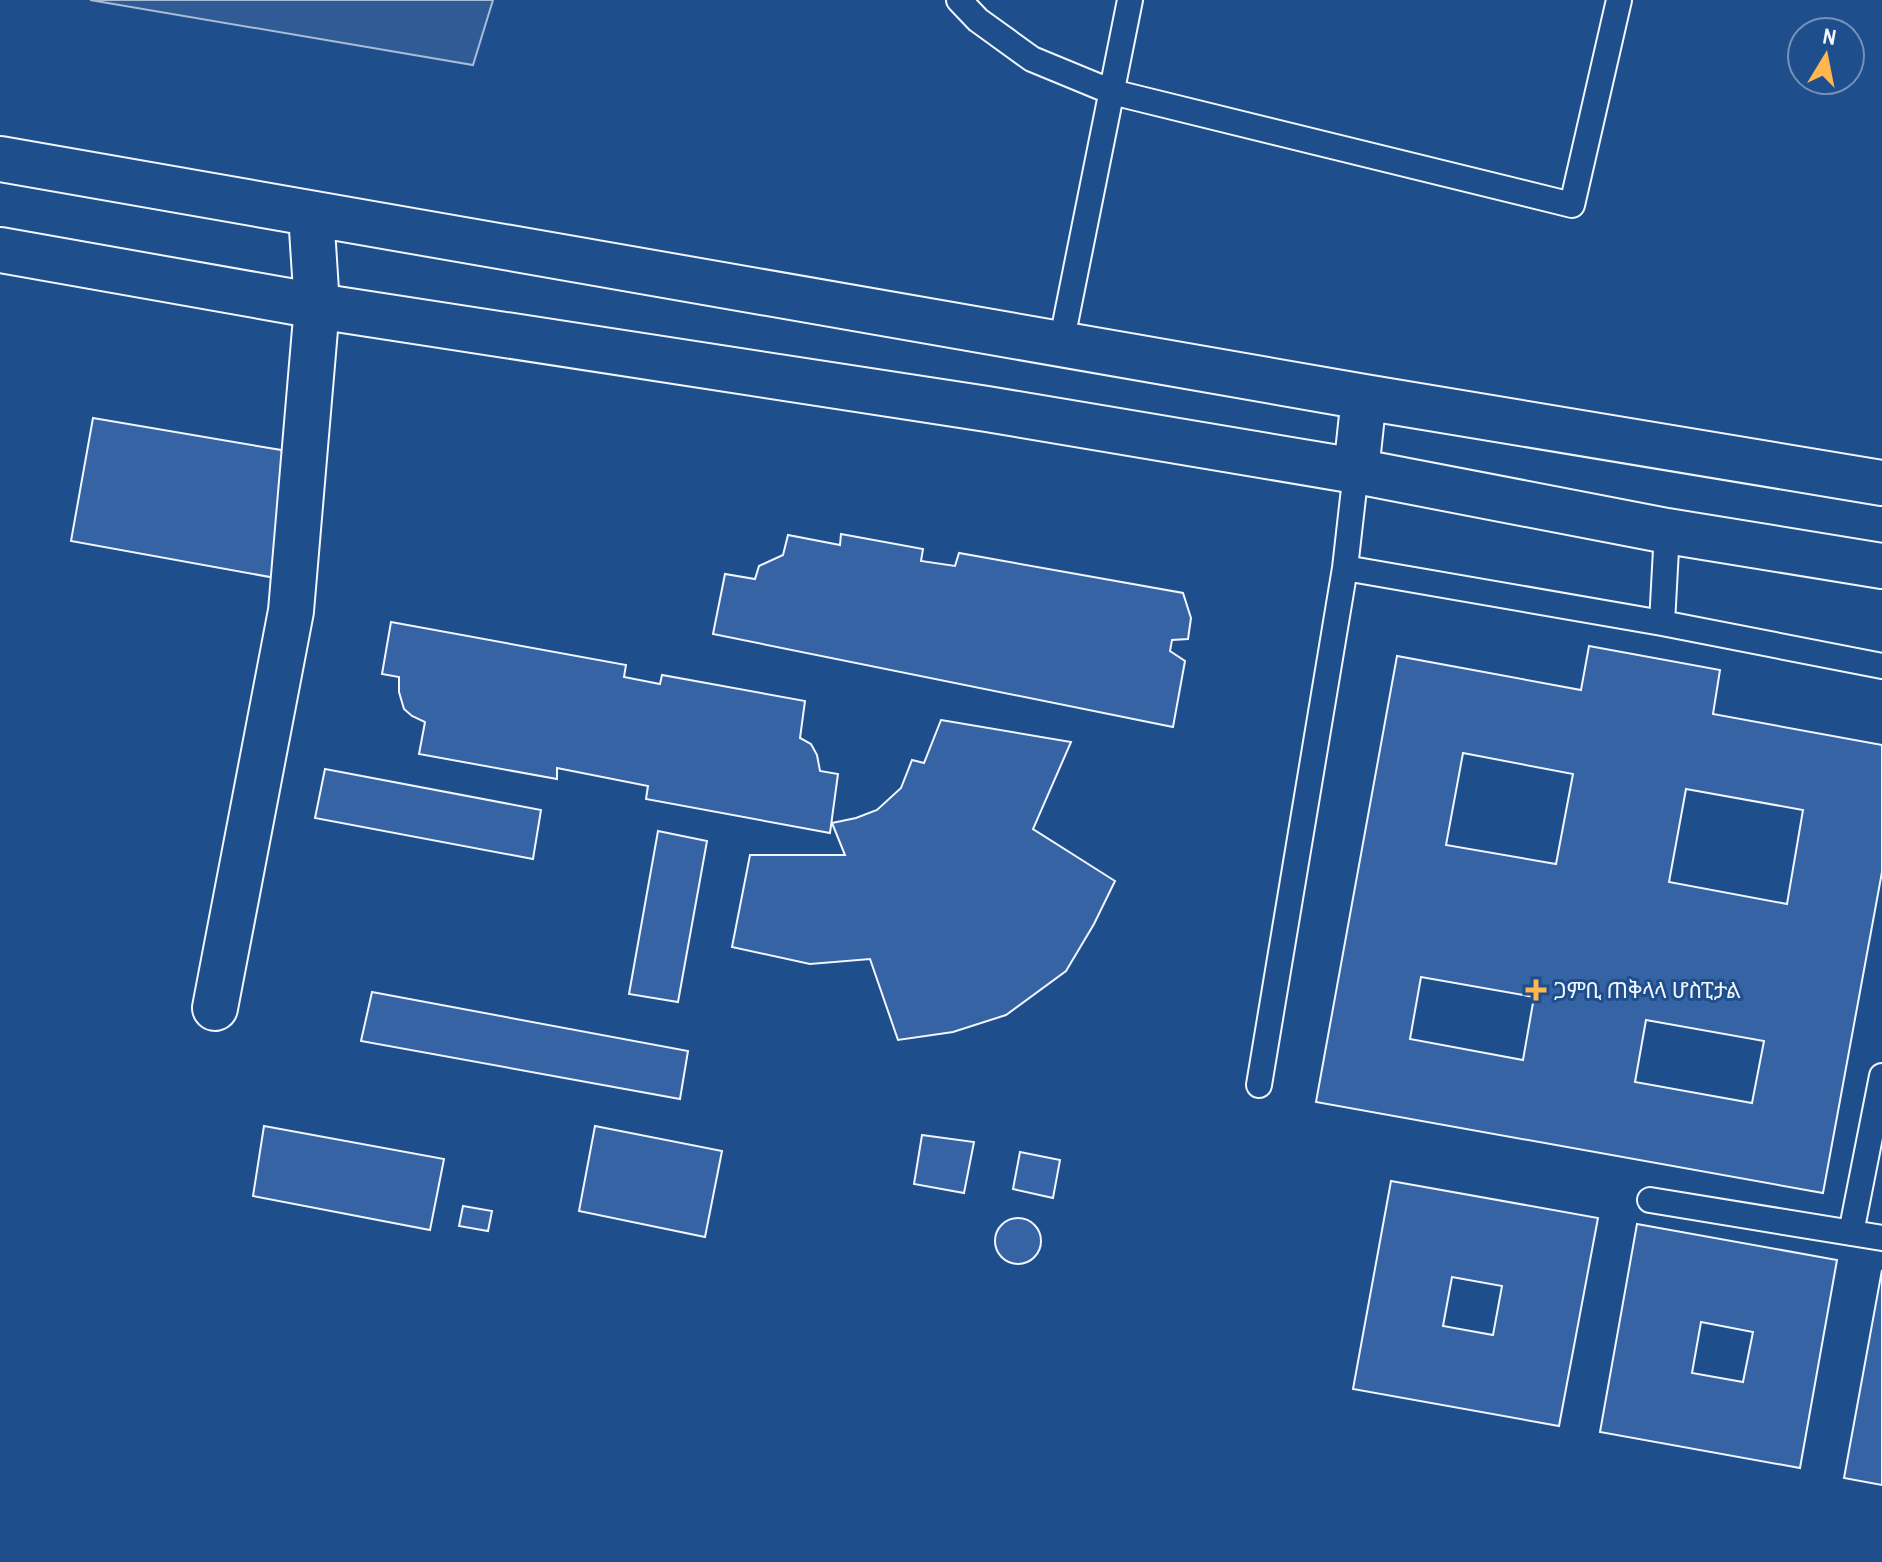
<svg xmlns="http://www.w3.org/2000/svg" width="1882" height="1562" viewBox="0 0 1882 1562" font-family="'Archivo Narrow','Noto Sans Ethiopic',sans-serif">
<style>
.built{fill:#305b95;stroke:#a8bbd7;stroke-width:2}
.building{fill:#3563a3;stroke:#f2f6ff;stroke-width:2;fill-rule:evenodd}
.lines{fill:none;stroke-linecap:round;stroke-linejoin:round}
.lane-casing{stroke:#f2f6ff;stroke-width:28}
.street-casing{stroke:#f2f6ff;stroke-width:48}
.secondary-casing{stroke:#f2f6ff;stroke-width:48}
.lane{stroke:#1f4e8c;stroke-width:24}
.street{stroke:#1f4e8c;stroke-width:44}
.secondary{stroke:#1f4e8c;stroke-width:44}
.poi-dot{fill:#ffb74d;stroke:#1f4e8c;stroke-width:3}
.labels{text-anchor:middle;dominant-baseline:central;stroke-width:6;stroke-linejoin:round;paint-order:stroke}
.poi-label{font-size:22px;fill:#f2f6ff;stroke:#1f4e8c;text-anchor:start}
</style>
<rect width="100%" height="100%" fill="#1f4e8c"/>
<!-- built -->
<path class="built" d="M 90,0 L 493,0 L 473,65 Z"/>
<!-- building -->
<path class="building" d="M 93,418 L 281,450 L 295,483 L 281,579 L 71,541 Z
M 841,534 L 923,549 L 921,561 L 955,566 L 959,553 L 1183,593 L 1191,618 L 1188,639 L 1172,640 L 1170,651 L 1185,661 L 1173,727 L 713,634 L 725,574 L 755,579 L 759,566 L 783,555 L 788,535 L 840,545 Z
M 391,622 L 626,665 L 624,677 L 660,684 L 662,675 L 805,701 L 800,738 L 811,744 L 817,755 L 820,771 L 838,774 L 830,833 L 646,799 L 648,786 L 557,768 L 557,779 L 419,754 L 425,722 L 412,716 L 404,709 L 399,692 L 399,677 L 382,674 Z
M 1589,646 L 1720,670 L 1713,714 L 1882,745 L 1882,872 L 1823,1193 L 1316,1102 L 1397,656 L 1581,690 ZM 1463,753 L 1573,774 L 1556,864 L 1446,845 ZM 1686,789 L 1803,810 L 1787,904 L 1669,882 ZM 1421,977 L 1534,997 L 1523,1060 L 1410,1039 ZM 1646,1020 L 1764,1041 L 1752,1103 L 1635,1082 Z
M 941,720 L 1071,742 L 1033,829 L 1115,881 L 1094,924 L 1066,971 L 1006,1015 L 953,1032 L 898,1040 L 870,959 L 810,964 L 732,947 L 750,855 L 845,855 L 832,823 L 856,818 L 877,810 L 901,788 L 912,760 L 924,763 Z
M 325,769 L 541,810 L 533,859 L 315,818 Z
M 658,831 L 707,841 L 678,1002 L 629,994 Z
M 372,992 L 688,1051 L 680,1099 L 361,1041 Z
M 264,1126 L 444,1159 L 430,1230 L 253,1196 Z
M 595,1126 L 722,1151 L 705,1237 L 579,1211 Z
M 922,1135 L 974,1142 L 964,1193 L 914,1184 Z
M 1020,1152 L 1060,1160 L 1053,1198 L 1013,1189 Z
M 1391,1181 L 1598,1218 L 1559,1426 L 1353,1389 ZM 1452,1277 L 1502,1286 L 1493,1335 L 1443,1326 Z
M 463,1206 L 492,1211 L 488,1231 L 459,1226 Z
M995 1241a23 23 0 1 1 46 0a23 23 0 1 1-46 0Z
M 1637,1224 L 1837,1260 L 1800,1468 L 1600,1432 ZM 1701,1322 L 1753,1332 L 1743,1382 L 1692,1373 Z
M 1882,1270 L 1882,1485 L 1844,1478 Z"/>
<g class="lines">
<defs>
<path id="lane" d="M 959,0 L 978,20 L 1032,59 L 1112,92 L 1572,205 L 1619,0
M 1061,344 L 1130,0
M 1345,568 L 1662,623 L 1882,666
M 1662,623 L 1667,531
M 1259,1085 L 1345,568 L 1356,471
M 1650,1200 L 1882,1238
M 1851,1233 L 1882,1076"/>
<path id="street" d="M 215,1008 L 291,611 L 317,306"/>
<path id="secondary" d="M 0,159 L 1364,397 L 1882,483
M 311,214 L 317,306
M 0,250 L 317,306 L 987,409 L 1356,471 L 1667,531 L 1882,566
M 1356,471 L 1364,397"/>
</defs>
<!-- lane casing -->
<use href="#lane" class="lane-casing"/>
<!-- street casing -->
<use href="#street" class="street-casing"/>
<!-- secondary casing -->
<use href="#secondary" class="secondary-casing"/>
<!-- lane -->
<use href="#lane" class="lane"/>
<!-- street -->
<use href="#street" class="street"/>
<!-- secondary -->
<use href="#secondary" class="secondary"/>
</g>
<!-- markers -->
<path class="poi-dot" d="M1532 978h8v8h8v8h-8v8h-8v-8h-8v-8h8z"/>
<g class="labels">
<!-- poi labels -->
<g class="poi-label">
<text x="1554" y="990">ጋምቢ ጠቅላላ ሆስፒታል</text>
</g>
</g>
<!-- north arrow -->
<g transform="translate(1826 56) rotate(10)"><circle r="38" fill="#1f4e8c" stroke="#7391ba" stroke-width="2"/>
<path d="M0-6L14 30L0 20L-14 30Z" fill="#ffb74d"/>
<text y="-12" font-size="22" font-weight="bold" text-anchor="middle" fill="#f2f6ff">N</text>
</g>
</svg>
